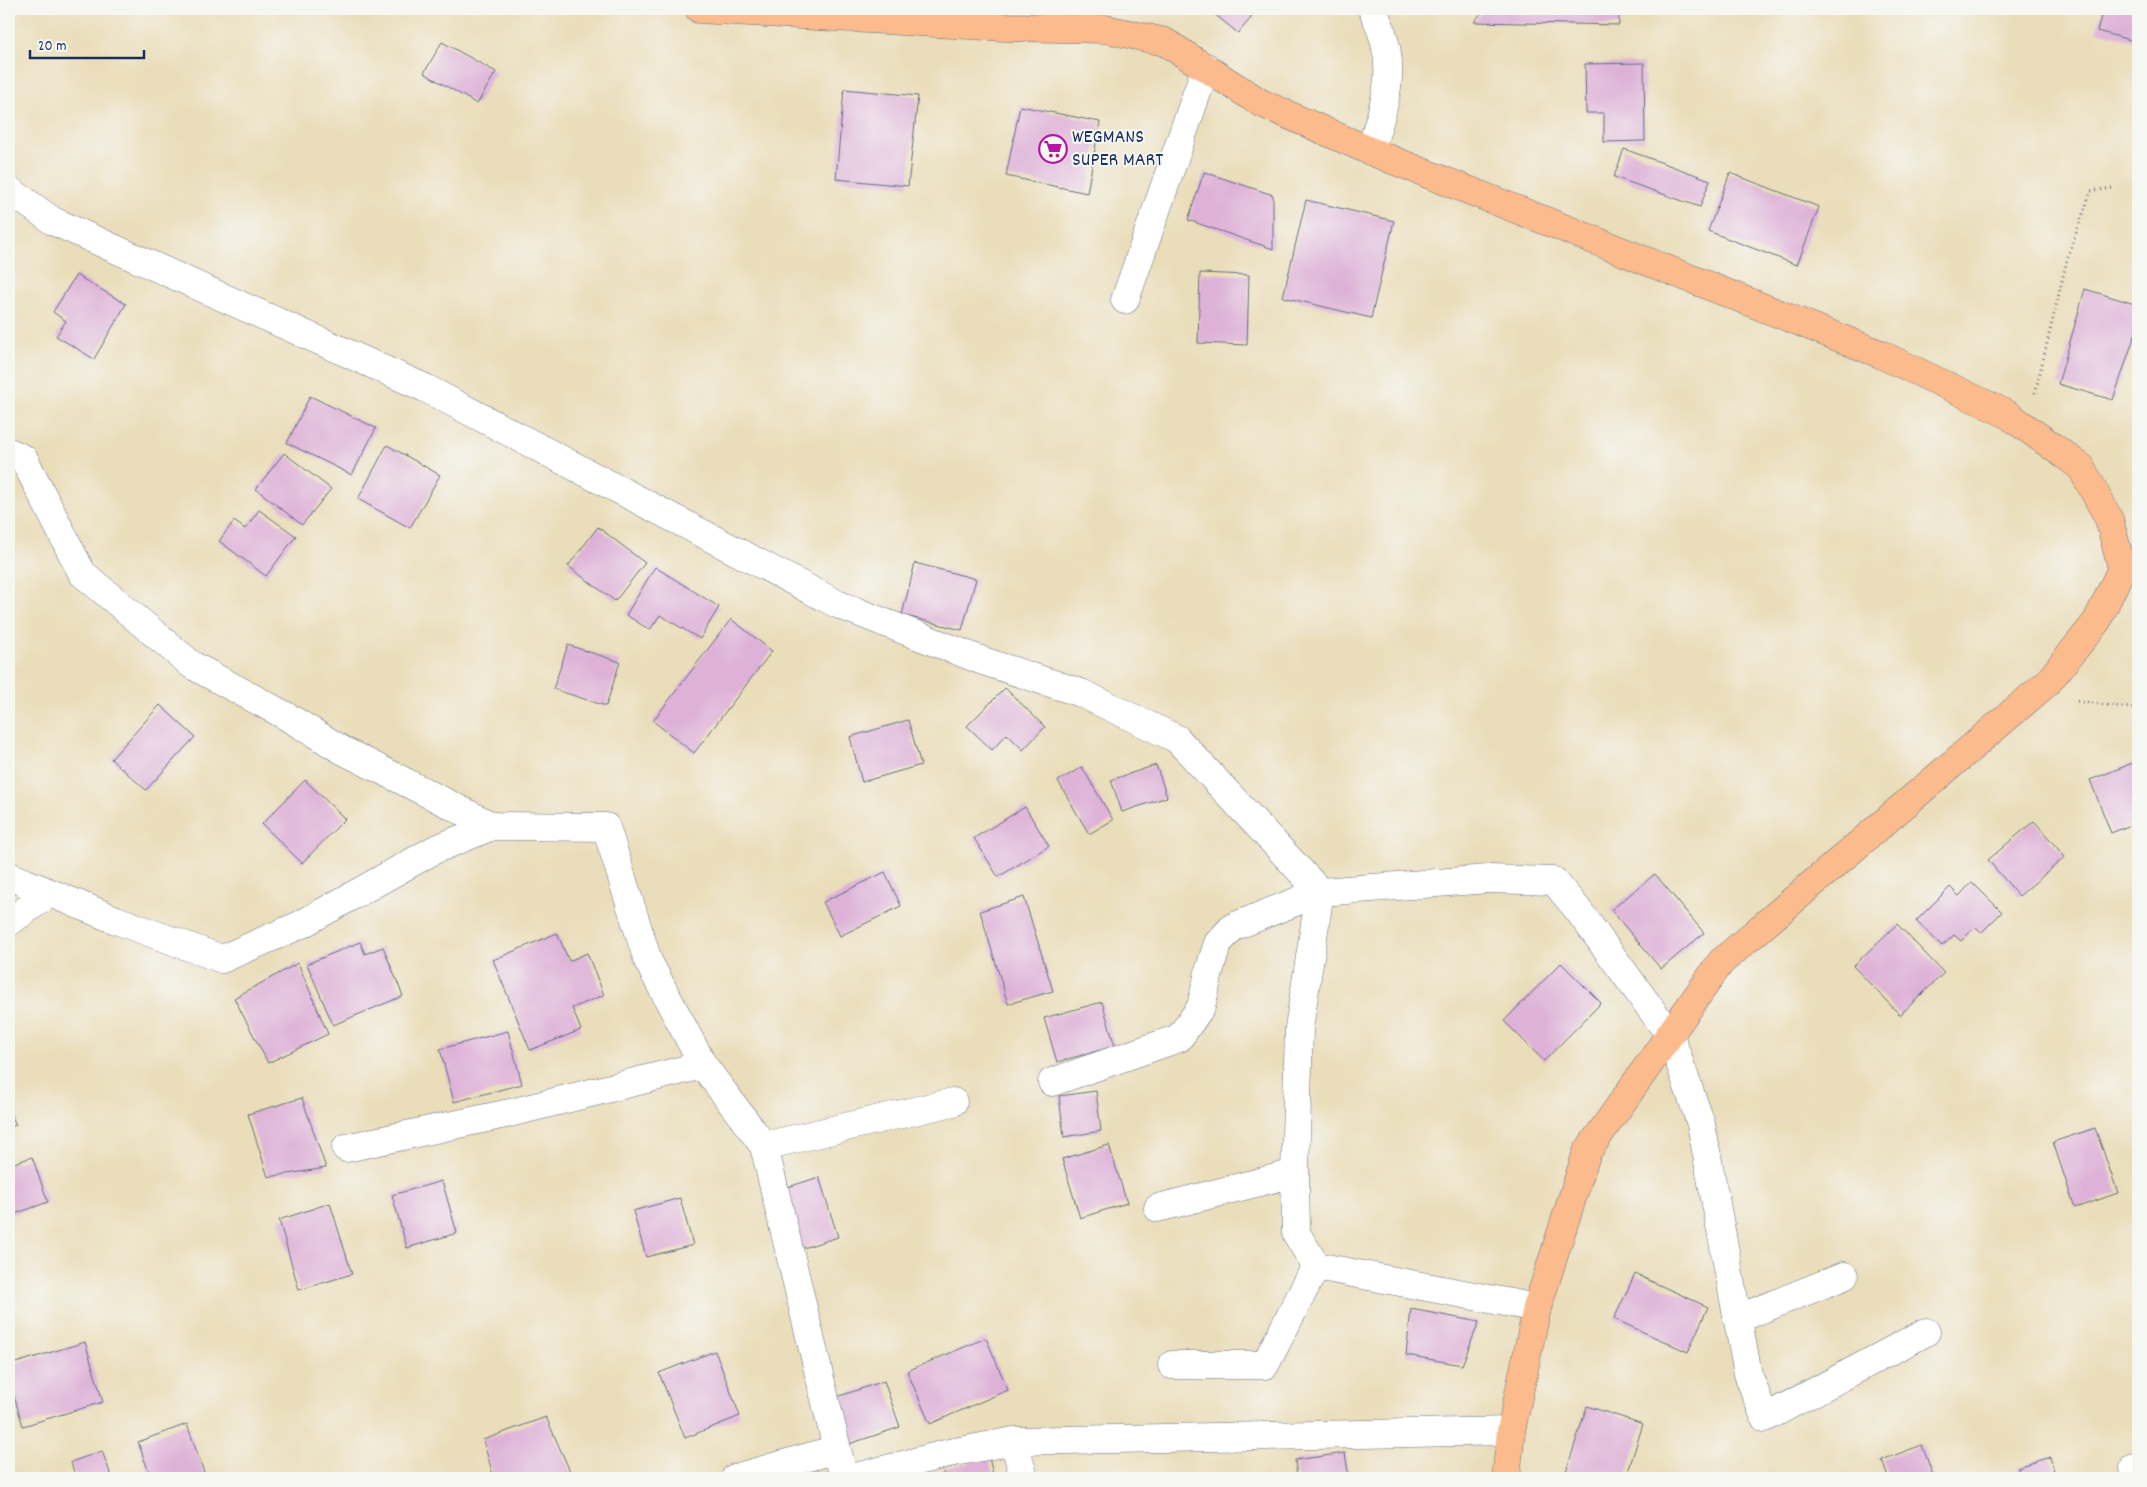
<svg xmlns="http://www.w3.org/2000/svg" width="2147" height="1487" viewBox="0 0 2147 1487" font-family="Dekko,sans-serif">
<style>
.building{fill:#deb2d8}
.lines{fill:none;stroke-linecap:round;stroke-linejoin:round}
.minor-casing{stroke:#636c7e;stroke-width:29}
.major-casing{stroke:#636c7e;stroke-width:29}
.path{stroke:#636c7e;stroke-width:3;stroke-dasharray:1 4;stroke-linecap:butt}
.minor{stroke:#fff;stroke-width:28}
.major{stroke:#fbbb8d;stroke-width:28}
.labels{text-anchor:middle;dominant-baseline:central;stroke-width:4;stroke-linejoin:round;paint-order:stroke}
.poi-label{font-size:20px;fill:#1b2f5e;stroke:#f6f6f2;text-anchor:start}
</style>
<rect width="100%" height="100%" fill="#f6f6f2"/>
<filter id="ink" filterUnits="userSpaceOnUse"><feTurbulence type="fractalNoise" baseFrequency=".02" numOctaves="2"/><feDisplacementMap in="SourceGraphic" scale="10" xChannelSelector="R" yChannelSelector="G"/><feConvolveMatrix kernelMatrix="1 2 1 2 8 2 1 2 1" color-interpolation-filters="sRGB"/></filter>
<filter id="wash" filterUnits="userSpaceOnUse"><feTurbulence type="fractalNoise" baseFrequency=".0096" numOctaves="4" result="noise"/><feDisplacementMap in="SourceGraphic" scale="20" xChannelSelector="R" yChannelSelector="G"/><feGaussianBlur stdDeviation="1.12" result="paint"/><feColorMatrix in="noise" values="0 0 0 0 0 0 0 0 0 0 0 0 0 0 0 0 0 1.4 0 .05"/><feComposite in="paint" operator="in"/></filter>
<g filter="url(#wash)">
<rect width="100%" height="100%" fill="#eaddb9"/>
<g id="blocks">
<!-- building -->
<path class="building" d="M 1208,9 L 1242,9 L 1252,17 L 1238,33 Z
M 1485,9 L 1619,9 L 1619,25 L 1474,22 Z
M 2103,9 L 2138,9 L 2138,42 L 2097,31 Z
M 442,42 L 496,72 L 477,104 L 424,73 Z
M 1644,63 L 1645,141 L 1604,142 L 1604,113 L 1586,113 L 1585,64 Z
M 844,89 L 918,96 L 908,186 L 836,179 Z
M 1020,106 L 1100,122 L 1087,193 L 1006,176 Z
M 1624,149 L 1710,180 L 1700,207 L 1614,177 Z
M 1204,172 L 1273,195 L 1273,249 L 1188,220 Z
M 1730,173 L 1819,207 L 1797,265 L 1708,231 Z
M 1306,200 L 1394,221 L 1371,318 L 1283,297 Z
M 1200,273 L 1249,275 L 1247,345 L 1198,343 Z
M 76,275 L 126,304 L 94,359 L 56,336 L 66,321 L 53,312 Z
M 2085,289 L 2138,305 L 2138,326 L 2113,400 L 2058,384 Z
M 310,396 L 376,428 L 352,475 L 287,443 Z
M 387,445 L 440,475 L 410,528 L 358,499 Z
M 284,453 L 331,489 L 302,525 L 256,489 Z
M 259,510 L 296,536 L 266,576 L 219,541 L 234,521 L 245,529 Z
M 598,527 L 645,563 L 615,601 L 568,566 Z
M 915,563 L 976,579 L 962,630 L 902,615 Z
M 655,567 L 719,607 L 700,639 L 660,615 L 650,630 L 626,615 Z
M 731,619 L 772,651 L 694,753 L 653,721 Z
M 568,645 L 620,662 L 606,706 L 553,689 Z
M 1005,688 L 1045,727 L 1023,750 L 1007,734 L 992,750 L 967,726 Z
M 160,705 L 195,737 L 146,790 L 111,759 Z
M 908,720 L 921,765 L 862,782 L 850,737 Z
M 2138,761 L 2138,822 L 2111,833 L 2090,780 Z
M 1156,765 L 1167,797 L 1122,812 L 1111,780 Z
M 1082,767 L 1113,820 L 1089,834 L 1058,781 Z
M 305,780 L 345,819 L 302,863 L 262,824 Z
M 1025,807 L 1049,846 L 998,877 L 974,838 Z
M 2034,821 L 2065,857 L 2019,896 L 1988,860 Z
M 885,872 L 901,906 L 840,936 L 823,902 Z
M 1655,874 L 1704,933 L 1661,969 L 1611,910 Z
M 1972,882 L 2002,912 L 1981,933 L 1975,927 L 1961,941 L 1954,935 L 1942,946 L 1916,921 L 1950,887 L 1959,896 Z
M 1024,897 L 1053,991 L 1008,1004 L 980,911 Z
M 1897,924 L 1944,973 L 1900,1015 L 1853,966 Z
M 557,933 L 569,961 L 587,953 L 604,995 L 572,1008 L 581,1030 L 530,1050 L 493,960 Z
M 360,942 L 365,954 L 383,947 L 403,996 L 333,1025 L 307,964 Z
M 298,963 L 328,1034 L 268,1063 L 234,998 Z
M 1561,963 L 1601,1003 L 1544,1061 L 1504,1021 Z
M 1102,1002 L 1115,1046 L 1057,1062 L 1044,1018 Z
M 508,1031 L 522,1084 L 454,1102 L 440,1049 Z
M 1096,1091 L 1101,1131 L 1064,1137 L 1059,1096 Z
M 302,1098 L 326,1168 L 268,1177 L 248,1114 Z
M 9,1110 L 16,1125 L 9,1128 Z
M 2095,1128 L 2118,1193 L 2075,1208 L 2053,1142 Z
M 1109,1145 L 1127,1203 L 1080,1218 L 1062,1159 Z
M 32,1157 L 48,1202 L 9,1216 L 9,1165 Z
M 819,1177 L 838,1237 L 794,1251 L 776,1191 Z
M 442,1181 L 457,1233 L 407,1248 L 392,1195 Z
M 680,1198 L 693,1245 L 646,1257 L 633,1211 Z
M 330,1203 L 352,1274 L 299,1290 L 279,1220 Z
M 1635,1274 L 1708,1307 L 1688,1352 L 1614,1319 Z
M 1411,1309 L 1479,1322 L 1462,1365 L 1406,1355 Z
M 986,1338 L 1008,1390 L 930,1424 L 907,1371 Z
M 85,1342 L 103,1402 L 23,1426 L 9,1379 L 9,1365 Z
M 715,1351 L 740,1416 L 685,1438 L 659,1373 Z
M 884,1381 L 900,1427 L 843,1446 L 828,1400 Z
M 1587,1406 L 1643,1424 L 1626,1478 L 1564,1478 Z
M 546,1417 L 573,1478 L 494,1478 L 483,1440 Z
M 187,1424 L 206,1478 L 151,1478 L 138,1442 Z
M 1922,1445 L 1934,1478 L 1888,1478 L 1882,1460 Z
M 102,1451 L 112,1478 L 76,1478 L 71,1462 Z
M 1345,1453 L 1349,1478 L 1297,1478 L 1295,1460 Z
M 2050,1457 L 2056,1478 L 2020,1478 L 2017,1467 Z
M 989,1458 L 994,1478 L 945,1478 L 942,1469 Z"/>
</g>
</g>
<g filter="url(#ink)">
<use href="#blocks" fill-opacity="0" stroke="#636c7e" stroke-width="1"/>
<g class="lines">
<defs>
<path id="minor" d="M 1370,151 C 1387,97 1400,62 1372,9
M 9,190 L 53,221 L 425,388 L 837,604 L 983,661 L 1081,693 L 1177,739 L 1320,892 L 1488,879 L 1554,881 L 1578,910 L 1670,1035 L 1701,1124 L 1748,1374 L 1765,1418 L 1926,1332
M 1125,300 L 1206,67
M 9,452 L 24,459 L 82,573 L 192,665 L 286,716 L 342,750 L 492,826 L 606,827 L 648,961 L 703,1065 L 764,1146 L 844,1478
M 9,876 L 116,920 L 222,959 L 302,924 L 434,850 L 492,826
M 1320,892 L 1299,1028 L 1295,1173 L 1296,1233 L 1316,1266 L 1537,1308
M 9,922 L 50,893
M 1052,1082 L 1179,1038 L 1201,1007 L 1210,968 L 1218,943 L 1233,927 L 1320,892
M 764,1146 L 953,1102
M 346,1148 L 510,1113 L 703,1065
M 1158,1208 L 1295,1173
M 1737,1319 L 1844,1276
M 1172,1365 L 1265,1365 L 1316,1266
M 1014,1441 L 1024,1478
M 2134,1468 L 2138,1467
M 735,1478 L 837,1449
M 852,1478 L 949,1453 L 1014,1441 L 1511,1431"/>
<path id="major" d="M 699,9 L 1004,27 L 1106,29 L 1165,42 L 1261,103 L 1370,151 L 1880,354 L 2007,414 L 2081,467 L 2109,519 L 2122,568 L 2097,621 L 2048,682 L 1721,962 L 1587,1152 L 1537,1308 L 1511,1431 L 1506,1478"/>
</defs>
<!-- minor casing -->
<use href="#minor" class="minor-casing"/>
<!-- major casing -->
<use href="#major" class="major-casing"/>
<!-- path -->
<path class="path" d="M 2035,393 L 2068,256 L 2091,191 L 2112,188
M 2077,701 L 2138,709"/>
<!-- minor -->
<use href="#minor" class="minor"/>
<!-- major -->
<use href="#major" class="major"/>
</g>
</g>
<!-- icons -->
<defs>
<symbol id="supermarket-ring" viewBox="-11 -11 22 22"><circle r="9.5" fill="#f6f6f2" stroke="#b5179e" stroke-width="1.5"/><path d="M-6-5.5h2.5l.6 2H6L4.5 2H-2.5L-4.4-4H-6ZM-1.5 3.2a1.3 1.3 0 1 0 .1 0ZM3 3.2a1.3 1.3 0 1 0 .1 0Z" fill="#b5179e"/></symbol>
</defs>
<g fill-rule="evenodd">
<use href="#supermarket-ring" x="1037" y="133" width="32" height="32"/>
</g>
<g class="labels">
<!-- poi labels -->
<g class="poi-label">
<text x="1072" y="138">WEGMANS<tspan x="1072" dy="23">SUPER MART</tspan></text>
</g>
</g>
<!-- margin -->
<rect width="2147" height="1487" fill="none" stroke="#f6f6f2" stroke-width="30"/>
<!-- scale -->
<path d="M30 50v8h114v-8" fill="none" stroke="#1b2f5e" stroke-width="2.5"/>
<text x="38" y="50" font-size="15" fill="#1b2f5e" stroke="#f6f6f2" stroke-width="4" paint-order="stroke">20 m</text>
</svg>
